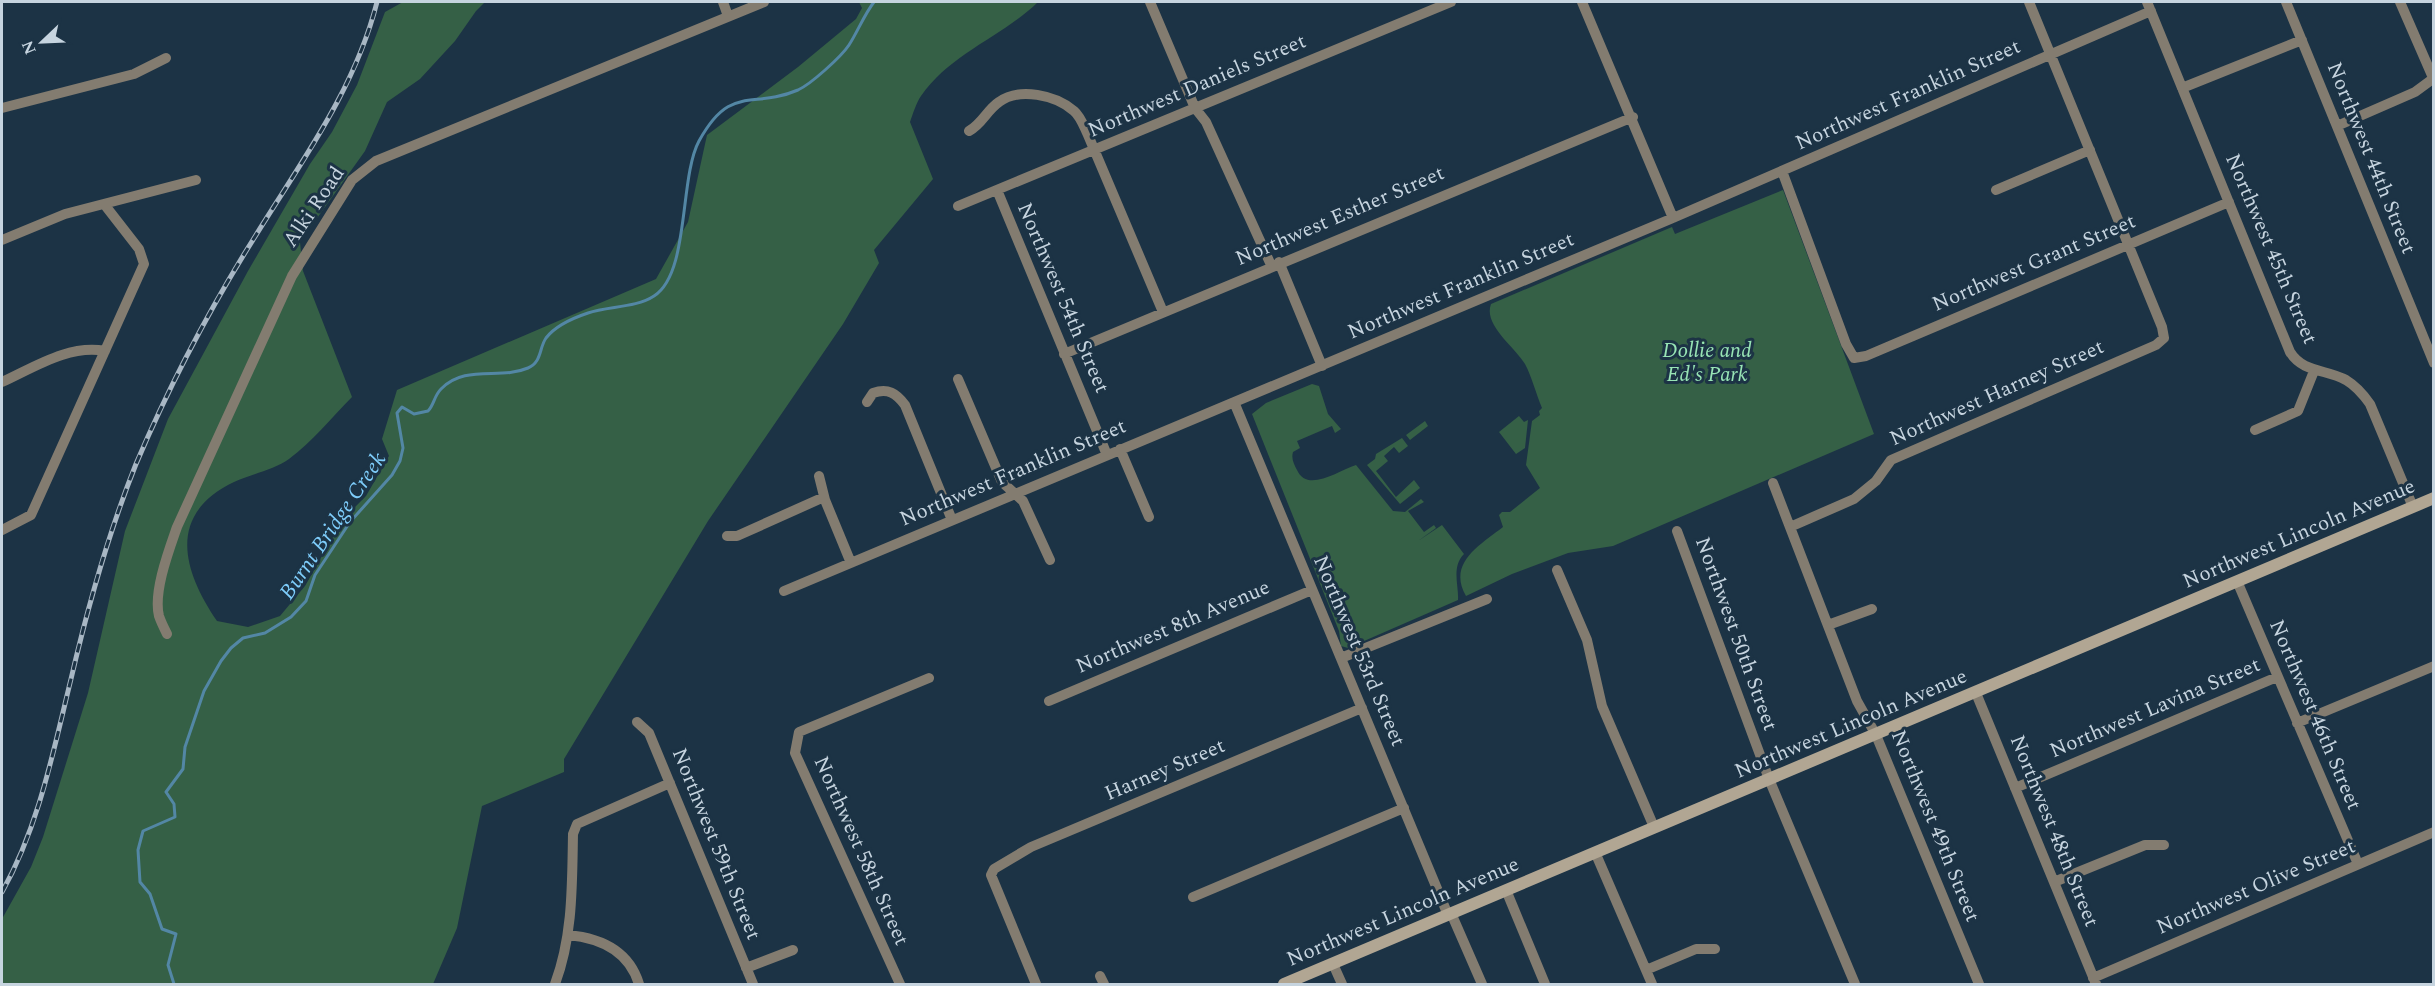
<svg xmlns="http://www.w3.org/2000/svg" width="2435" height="986" viewBox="0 0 2435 986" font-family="Spectral,serif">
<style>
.green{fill:#356046}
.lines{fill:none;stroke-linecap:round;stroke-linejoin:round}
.stream{stroke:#5387a5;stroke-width:3}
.street{stroke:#837c70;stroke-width:10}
.secondary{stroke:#b1a693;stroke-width:12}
.rail-casing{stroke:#a8b7c4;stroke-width:5}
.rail{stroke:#1c3345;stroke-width:3;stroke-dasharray:9;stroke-linecap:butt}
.labels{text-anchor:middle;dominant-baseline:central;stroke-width:6;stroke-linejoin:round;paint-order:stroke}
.street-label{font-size:21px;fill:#c6d4df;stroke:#1c3345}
.park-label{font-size:21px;font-style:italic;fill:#98e5b5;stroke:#1c3345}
.water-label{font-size:22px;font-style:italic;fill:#7ecdfb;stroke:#1c3345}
</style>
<rect width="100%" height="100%" fill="#1c3345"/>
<!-- green -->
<path class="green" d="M 403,2 L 485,2 L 476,11 L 455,41 L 420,79 L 387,102 L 365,151 L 300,242 L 303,271 L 352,397 C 332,417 312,442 289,459 C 274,470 251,474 234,482 C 167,514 182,570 217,621 L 248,627 L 280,616 L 305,586 L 343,519 L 366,496 L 389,456 L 382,439 L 397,390 L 656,279 L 688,222 L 707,135 L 798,67 L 856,19 L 862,8 L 859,2 L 1038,2 C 1002,37 951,53 921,96 C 916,103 913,114 910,122 L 933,179 L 874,250 L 879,263 L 843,324 L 708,521 L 564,759 L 564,772 L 482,806 L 457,928 L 433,984 L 2,984 L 2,919 L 31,867 L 43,837 L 88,693 L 125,531 L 168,419 L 248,271 L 310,164 L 332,132 L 357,85 L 385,12 Z
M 1783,190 L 1874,434 L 1613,546 L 1568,553 L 1512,574 L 1466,596 C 1447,563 1480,545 1503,527 L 1499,515 L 1502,512 L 1510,512 L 1540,488 L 1526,465 L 1532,421 L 1540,415 L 1539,411 L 1542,408 C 1536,394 1532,377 1525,364 C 1515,347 1483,325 1491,304 L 1672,227 L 1675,234 Z
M 1312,384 L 1319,386 L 1328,414 L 1341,429 L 1335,433 L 1332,426 L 1297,441 L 1300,448 L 1293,452 C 1291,459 1294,464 1297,470 C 1307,493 1338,471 1356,465 L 1393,511 L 1405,512 L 1421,499 L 1424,502 L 1408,511 L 1424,532 L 1434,525 L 1436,528 L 1418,541 L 1442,525 L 1464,554 C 1451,567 1459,586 1458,600 L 1348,648 L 1341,646 L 1339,631 L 1252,414 L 1266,403 Z
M 1519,416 L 1524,422 L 1528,420 L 1525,448 L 1516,454 L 1499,432 Z
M 1425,421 L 1428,426 L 1410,440 L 1406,435 Z
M 1402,438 L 1408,446 L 1399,453 L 1394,447 L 1384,456 L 1388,461 L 1376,471 L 1396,497 L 1414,480 L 1420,488 L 1400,504 L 1367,465 L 1375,459 L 1376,454 Z"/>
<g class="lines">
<!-- stream -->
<path class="stream" d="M 174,984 L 168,965 L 176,934 L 162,929 L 150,894 L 140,882 L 138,850 L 143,831 L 175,817 L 174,804 L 166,792 L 183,769 L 185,747 L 204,691 L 221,661 L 231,648 L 243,638 L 265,633 L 291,617 L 306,601 L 315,575 L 350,522 L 392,475 L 400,461 L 403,448 L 397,413 L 402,407 L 414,414 L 428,411 C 434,405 434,396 441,389 C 465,364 500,380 528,368 C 542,362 539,348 546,338 C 556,325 573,318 588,313 C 608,306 636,308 654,296 C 690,273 679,178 699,141 C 731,83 751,110 798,90 C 811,84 841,57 849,45 C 858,31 864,15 874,2"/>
<!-- street -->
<path class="street" d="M 723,2 L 728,16
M 1150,2 L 1195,108 L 1206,122 L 1271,265
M 1582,2 L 1673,218
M 2147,2 L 2290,352 C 2303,373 2326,369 2346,380 C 2356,386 2363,394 2370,404 L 2413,507
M 2286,2 L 2434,363
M 2400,2 L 2434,80
M 2182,88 L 2302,40
M 2,108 L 134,74 L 166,58
M 2337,126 L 2415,92 L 2434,78
M 969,131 C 982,124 987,110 999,102 C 1019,87 1056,95 1074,111 C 1081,117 1084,127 1088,135 L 1163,312
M 1782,171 L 1846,344 L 1854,358 L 1866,356 L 2229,202
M 997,190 L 1107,455
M 1996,190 L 2090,150
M 958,206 L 1451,2
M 2,240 L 65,214 L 196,180
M 1279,262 L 1322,366
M 1064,354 L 1633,117
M 958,379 L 1002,482 L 1023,501 L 1050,560
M 2,382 C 33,368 69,344 105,351
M 867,402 L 873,393 C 888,388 896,393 905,405 L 952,520
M 1234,402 L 1448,915
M 2255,430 L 2298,411 L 2314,371
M 1120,449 L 1149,517
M 819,476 L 825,500 L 851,563
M 1773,483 L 1857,701 L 1876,735 L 1979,984
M 1790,527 L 1854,499 L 1876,481 L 1891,460 L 2156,345 L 2164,338 L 2162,327 L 2029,2
M 2,530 L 31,515 L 144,264 L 139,249 L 104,204
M 1677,531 L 1769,779 L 1855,984
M 727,536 L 737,536 L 824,497
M 1557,570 L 1587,640 L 1602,706 L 1654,827
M 2237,581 L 2358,864
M 784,591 L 1673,218 L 2151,11
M 1828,625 L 1872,609
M 167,634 C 164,628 161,622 159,616 C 153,592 169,550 177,527 L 292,276 L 352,180 L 376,161 L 764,2
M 1341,658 L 1487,599
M 1976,693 L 2096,984
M 1049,701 L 1312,590
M 637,722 L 649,733 L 753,984
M 2297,723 L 2434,666
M 2015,788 L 2277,677
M 1595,852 L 1652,984
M 2054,882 L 2145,845 L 2164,845
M 1506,890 L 1545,984
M 1193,897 L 1404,808
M 1451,913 L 1482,984
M 568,935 C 600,938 629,951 639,984
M 1333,964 L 1342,984
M 746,968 L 793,950
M 1646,970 L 1696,949 L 1715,949
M 1100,976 L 1104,984
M 2093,978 L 2434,832
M 555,984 C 573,936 572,885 573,834 L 577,824 L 670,783
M 900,984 L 795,753 L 799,732 L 929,678
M 1036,984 L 991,875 L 994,869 L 1031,847 L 1362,708"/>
<!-- secondary -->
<path class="secondary" d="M 1284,984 L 2434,498"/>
<defs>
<path id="rail" d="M 2,892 C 39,826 53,752 71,679 C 88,606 108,534 136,464 C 170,384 210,308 256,235 C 303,159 355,89 377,2"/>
</defs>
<!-- rail casing -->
<use href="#rail" class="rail-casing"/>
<!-- rail -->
<use href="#rail" class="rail"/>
</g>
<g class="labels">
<!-- street labels -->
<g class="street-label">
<text transform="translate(1197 86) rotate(-23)">Northwest Daniels Street</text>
<text transform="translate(1908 95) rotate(-24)">Northwest Franklin Street</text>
<text transform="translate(2371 158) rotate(68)">Northwest 44th Street</text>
<text transform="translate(314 207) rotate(-56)">Alki Road</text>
<text transform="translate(1340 216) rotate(-23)">Northwest Esther Street</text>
<text transform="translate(2271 249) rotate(67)">Northwest 45th Street</text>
<text transform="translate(2034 263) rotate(-23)">Northwest Grant Street</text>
<text transform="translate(1461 286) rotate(-23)">Northwest Franklin Street</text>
<text transform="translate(1063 298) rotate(67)">Northwest 54th Street</text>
<text transform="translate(1997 393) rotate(-24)">Northwest Harney Street</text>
<text transform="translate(1013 473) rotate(-23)">Northwest Franklin Street</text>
<text transform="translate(2299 534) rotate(-23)">Northwest Lincoln Avenue</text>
<text transform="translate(1173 627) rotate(-23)">Northwest 8th Avenue</text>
<text transform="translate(1736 634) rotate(70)">Northwest 50th Street</text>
<text transform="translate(1359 651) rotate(67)">Northwest 53rd Street</text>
<text transform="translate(2155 708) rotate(-23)">Northwest Lavina Street</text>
<text transform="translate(2315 715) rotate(67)">Northwest 46th Street</text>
<text transform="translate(1851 724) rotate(-23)">Northwest Lincoln Avenue</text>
<text transform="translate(1165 770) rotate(-23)">Harney Street</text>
<text transform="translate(1935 826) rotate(68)">Northwest 49th Street</text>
<text transform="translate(2054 831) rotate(68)">Northwest 48th Street</text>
<text transform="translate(716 844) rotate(68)">Northwest 59th Street</text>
<text transform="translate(861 851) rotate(66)">Northwest 58th Street</text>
<text transform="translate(2256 887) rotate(-23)">Northwest Olive Street</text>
<text transform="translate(1403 912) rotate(-23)">Northwest Lincoln Avenue</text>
</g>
<!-- park labels -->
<g class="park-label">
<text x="1707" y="351">Dollie and<tspan x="1707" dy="24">Ed's Park</tspan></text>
</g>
<!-- water labels -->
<g class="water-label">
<text transform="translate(333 526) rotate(-56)">Burnt Bridge Creek</text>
</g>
</g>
<!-- border -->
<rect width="2435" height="986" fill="none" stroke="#c6d4df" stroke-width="6"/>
<!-- north arrow -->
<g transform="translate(42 42) rotate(247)" stroke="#1c3345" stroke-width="4.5" paint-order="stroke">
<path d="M0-4.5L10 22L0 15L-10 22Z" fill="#c6d4df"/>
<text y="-9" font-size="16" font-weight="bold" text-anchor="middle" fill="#c6d4df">N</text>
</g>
</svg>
